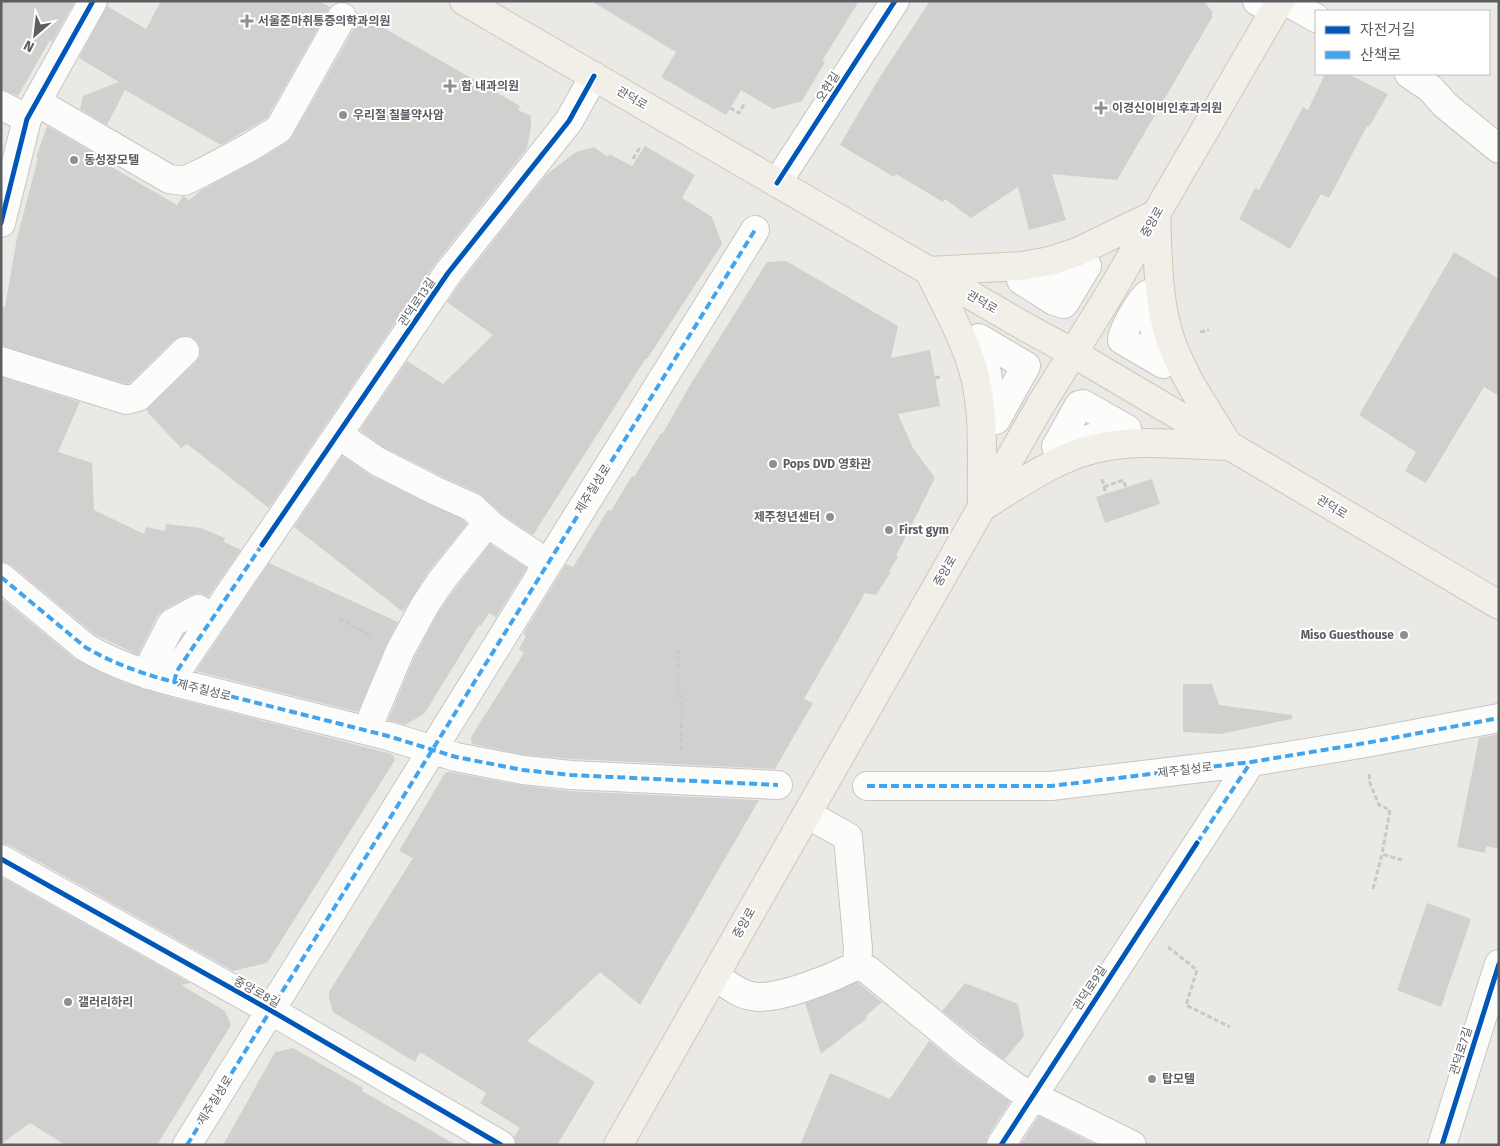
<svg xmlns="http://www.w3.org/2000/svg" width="1500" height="1146" viewBox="0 0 1500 1146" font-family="'Fira Sans','Noto Sans KR',sans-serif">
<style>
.building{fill:#d1d0ce}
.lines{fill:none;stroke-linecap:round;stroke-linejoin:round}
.minor-casing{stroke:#c7c6c6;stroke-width:30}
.major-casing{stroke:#d1c7b5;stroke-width:30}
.path{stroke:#c5cac8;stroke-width:3;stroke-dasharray:5 2.5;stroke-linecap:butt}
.minor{stroke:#fcfcfb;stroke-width:28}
.major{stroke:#f1efe8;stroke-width:28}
.quiet{stroke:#40a5ee;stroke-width:4;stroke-dasharray:8 4;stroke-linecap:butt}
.cycleway-casing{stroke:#fff;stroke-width:8}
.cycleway{stroke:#0057b8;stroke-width:5}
.poi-dot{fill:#8d8f90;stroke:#fff;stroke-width:2}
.labels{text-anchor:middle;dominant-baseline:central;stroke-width:4;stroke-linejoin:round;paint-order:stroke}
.poi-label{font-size:12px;font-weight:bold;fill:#5b5f63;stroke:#fff;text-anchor:start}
.street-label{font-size:12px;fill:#5b5f63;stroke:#fff}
</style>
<rect width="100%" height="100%" fill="#ebe9e5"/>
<!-- building -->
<path class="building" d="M 1,1 L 75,1 L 52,42 L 50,40 L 18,96 L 1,89 Z
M 161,1 L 319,1 L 330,7 L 267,118 L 221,145 L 125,90 L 107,125 L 80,109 L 83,96 L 119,82 L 79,58 L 107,6 L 146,29 Z
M 591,1 L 859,1 L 822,61 L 825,62 L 802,101 L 773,109 L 741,90 L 726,115 L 661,77 L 676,52 Z
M 930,1 L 1204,1 L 1213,13 L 1211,15 L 1213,16 L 1117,180 L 1052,174 L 1066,220 L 1029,230 L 1018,187 L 971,218 L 945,199 L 943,202 L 896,174 L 894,177 L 840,145 L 878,80 Z
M 356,12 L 520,106 L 518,110 L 531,116 L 531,127 L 527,148 L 435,264 L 269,508 L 187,444 L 181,448 L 148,413 L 147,409 L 196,362 L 200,356 L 200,348 L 196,340 L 190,336 L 182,336 L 174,340 L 130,383 L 126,384 L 1,346 L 1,306 L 5,307 L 17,238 L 38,158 L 36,158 L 47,126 L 111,163 L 110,166 L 177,205 L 183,196 L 189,200 L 200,191 L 258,160 L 287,142 L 292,137 L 356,25 L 358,17 Z
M 1325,74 L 1348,74 L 1388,94 L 1369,127 L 1367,126 L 1329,198 L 1321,194 L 1290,249 L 1239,219 L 1255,188 L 1259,190 L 1303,107 L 1308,110 Z
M 645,146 L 695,175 L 682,198 L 712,217 L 722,244 L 647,359 L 646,358 L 533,535 L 503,515 L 479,493 L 443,477 L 385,448 L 360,430 L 407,361 L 443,384 L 493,335 L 447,302 L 461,282 L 546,175 L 576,152 L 594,147 L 608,157 L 609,154 L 632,166 Z
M 1454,252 L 1499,279 L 1499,396 L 1484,387 L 1426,483 L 1405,471 L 1416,452 L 1359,415 Z
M 786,261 L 898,326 L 891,358 L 930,350 L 940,406 L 898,414 L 913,448 L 935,478 L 896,556 L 898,557 L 889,571 L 891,572 L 876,595 L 865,593 L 804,699 L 813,703 L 775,769 L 572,759 L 525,755 L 472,744 L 471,737 L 524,653 L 519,649 L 526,636 L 523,634 L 566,564 L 573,567 L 608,510 L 611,511 L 632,476 L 634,477 L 661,433 L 663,433 L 690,385 L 767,262 Z
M 1,377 L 80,402 L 58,452 L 92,463 L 94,510 L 144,534 L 146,527 L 165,531 L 166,524 L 201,528 L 225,538 L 224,542 L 241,550 L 208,597 L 199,593 L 191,595 L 165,609 L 158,615 L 138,655 L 94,634 L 11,565 L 1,562 Z
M 342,456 L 370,475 L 463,520 L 467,524 L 428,572 L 403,612 L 294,527 Z
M 1152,479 L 1160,504 L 1105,523 L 1096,497 Z
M 490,544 L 527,568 L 496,617 L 489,613 L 481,626 L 479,625 L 424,714 L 405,725 L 388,720 L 414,658 L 438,613 L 454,590 Z
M 269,563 L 398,622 L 386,645 L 358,712 L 196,671 Z
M 1,598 L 75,659 L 122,682 L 170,697 L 392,754 L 395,760 L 267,963 L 233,971 L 9,845 L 1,843 Z
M 1183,684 L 1212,684 L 1219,705 L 1292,715 L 1292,719 L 1220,734 L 1183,732 Z
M 1499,734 L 1499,849 L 1486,846 L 1485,853 L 1457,847 L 1479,738 Z
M 450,772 L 520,785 L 569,791 L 759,800 L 640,1005 L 600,972 L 527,1041 L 595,1082 L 557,1145 L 517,1145 L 514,1137 L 520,1128 L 480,1103 L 486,1093 L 420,1052 L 415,1062 L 333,1012 L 329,998 L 329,992 L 413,858 L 399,851 L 445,773 Z
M 1,877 L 190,983 L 181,985 L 225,1011 L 231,1025 L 157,1145 L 65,1145 L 30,1123 L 1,1144 Z
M 1427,903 L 1471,919 L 1441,1007 L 1397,990 Z
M 857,982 L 882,1002 L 866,1016 L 867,1018 L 821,1054 L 805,1003 Z
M 965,983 L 1018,1004 L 1024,1036 L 1004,1060 L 942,1011 Z
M 929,1041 L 961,1067 L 1010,1102 L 988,1136 L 985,1145 L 800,1145 L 830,1073 L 890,1099 Z
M 293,1048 L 363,1088 L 362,1091 L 456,1145 L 223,1145 L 275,1052 Z
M 1039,1116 L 1096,1145 L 1020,1145 Z"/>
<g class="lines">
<defs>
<path id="minor" d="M 1257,1 L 1274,11
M 1286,1 L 1316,18
M 1409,74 L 1431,89 L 1445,105 L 1499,149
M 37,102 L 169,179 L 184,181 L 201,173 L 250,147 L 279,129 L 342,17
M 1,105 L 27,119
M 777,183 L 895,1
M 1,223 L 27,119 L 93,1
M 1085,262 L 1087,266 L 1064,304 L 1054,301 L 1021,280 L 1022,277 L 1053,273 Z
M 1148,294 L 1150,297 L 1155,333 L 1166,360 L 1163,364 L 1122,340 C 1122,331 1140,300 1148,294 Z
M 979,338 L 1026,366 L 996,420 L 993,418 L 987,373 L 976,341 Z
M 1,361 L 126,400 L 138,397 L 185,351
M 1083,404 L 1127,429 L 1127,433 L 1091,438 L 1057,450 L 1056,446 L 1058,443 L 1079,405 Z
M 339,435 L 377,461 L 436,491 L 472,507 L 493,527 L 547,563
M 1,577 L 85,647 C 112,663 143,674 174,682 L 388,736 L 456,757 L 523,770 L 571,775 L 778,785
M 148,675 L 153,660 L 172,623 L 198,609 L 212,618
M 174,682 L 177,671 L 448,273 L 569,121 L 594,76
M 369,731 L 373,715 L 400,651 L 425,605 L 441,581 L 488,522
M 867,786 L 1051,786 L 1251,762 L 1366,743 L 1499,718
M 807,814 L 848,837 L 858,949 L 857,965 L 868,970 L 970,1054 L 1017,1088 L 1132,1145
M 1,859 L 270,1010 L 501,1145
M 714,976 C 725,982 738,994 751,996 C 775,1002 835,977 857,965
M 187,1145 L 755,230
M 1001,1145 L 1251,762
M 1442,1145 L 1499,964"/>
<path id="major" d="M 464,1 L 1022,325 L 1073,353 L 1499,605
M 1156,214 L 1077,252 L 1050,261 L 1022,266 L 929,271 C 945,305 966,340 975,377 C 985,418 981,464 982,507 C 1015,487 1057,457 1094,449 C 1136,438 1184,445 1228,446
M 1156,214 C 1158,252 1157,291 1167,328 C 1178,370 1205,407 1227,443
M 618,1145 L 982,507 L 1040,406 L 1106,300 L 1280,1"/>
</defs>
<!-- minor casing -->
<use href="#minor" class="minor-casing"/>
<!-- major casing -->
<use href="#major" class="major-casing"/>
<!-- path -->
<path class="path" d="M 730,108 L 739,113 L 745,103
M 633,159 L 639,149 L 641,151
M 1201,333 L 1201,332 L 1209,330
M 935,378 L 942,376
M 1102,479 L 1106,494
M 1104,487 L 1123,480 L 1126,488
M 339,618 L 373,637
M 678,649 L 678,691 L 682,701 L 681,750
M 1369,774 L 1370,783 L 1379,805 L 1390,810 L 1382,854
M 1373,889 L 1382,854 L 1402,860
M 1168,947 L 1197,970 L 1186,1005 L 1230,1027"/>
<!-- minor -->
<use href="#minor" class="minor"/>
<!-- major -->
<use href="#major" class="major"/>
<!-- quiet -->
<path class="quiet" d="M 1,577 L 85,647 C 112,663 143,674 174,682 L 388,736 L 456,757 L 523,770 L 571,775 L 778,785
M 174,682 L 177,671 L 262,545
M 867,786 L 1051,786 L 1251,762 L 1366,743 L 1499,718
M 1197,843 L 1251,762
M 187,1145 L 755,230"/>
<defs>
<path id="cycleway" d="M 777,183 L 895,1
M 1,223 L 27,119 L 93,1
M 262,545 L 448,273 L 569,121 L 594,76
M 1,859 L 270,1010 L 501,1145
M 1001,1145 L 1197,843
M 1442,1145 L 1499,964"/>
</defs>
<!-- cycleway casing -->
<use href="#cycleway" class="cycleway-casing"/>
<!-- cycleway -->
<use href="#cycleway" class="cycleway"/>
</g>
<!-- markers -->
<g class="poi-dot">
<path d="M244.5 13.5h5v5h5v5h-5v5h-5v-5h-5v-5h5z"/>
<path d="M447.5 78.5h5v5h5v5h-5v5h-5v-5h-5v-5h5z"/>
<path d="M1098.5 100.5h5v5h5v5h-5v5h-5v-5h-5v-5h5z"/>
<circle cx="343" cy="115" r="5"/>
<circle cx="74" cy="160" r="5"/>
<circle cx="773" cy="464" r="5"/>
<circle cx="830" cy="517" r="5"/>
<circle cx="889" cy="530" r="5"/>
<circle cx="1404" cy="635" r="5"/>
<circle cx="68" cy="1002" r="5"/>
<circle cx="1152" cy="1079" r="5"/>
</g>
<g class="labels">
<!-- poi labels -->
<g class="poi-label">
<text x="258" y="21">서울준마취통증의학과의원</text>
<text x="461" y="86">함 내과의원</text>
<text x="1112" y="108">이경신이비인후과의원</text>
<text x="353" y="115">우리절 칠불약사암</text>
<text x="84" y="160">동성장모텔</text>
<text x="783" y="464">Pops DVD 영화관</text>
<text x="820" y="517" text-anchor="end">제주청년센터</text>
<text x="899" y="530">First gym</text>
<text x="1394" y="635" text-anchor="end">Miso Guesthouse</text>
<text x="78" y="1002">갤러리하리</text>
<text x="1162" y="1079">탑모텔</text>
</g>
<!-- street labels -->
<g class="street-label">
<text transform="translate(828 87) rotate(-57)">오현길</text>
<text transform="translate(632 98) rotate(30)">관덕로</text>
<text transform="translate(1152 222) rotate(-60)">중앙로</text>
<text transform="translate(417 302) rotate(-56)">관덕로13길</text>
<text transform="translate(982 302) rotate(30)">관덕로</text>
<text transform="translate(593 489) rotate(-58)">제주칠성로</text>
<text transform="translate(1332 507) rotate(31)">관덕로</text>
<text transform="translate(945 571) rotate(-60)">중앙로</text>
<text transform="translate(204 690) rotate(14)">제주칠성로</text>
<text transform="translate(1185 770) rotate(-7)">제주칠성로</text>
<text transform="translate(744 923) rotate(-60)">중앙로</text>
<text transform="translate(1090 988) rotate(-57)">관덕로9길</text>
<text transform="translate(257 992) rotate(29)">중앙로8길</text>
<text transform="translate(1461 1051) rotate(-73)">관덕로7길</text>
<text transform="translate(215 1100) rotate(-58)">제주칠성로</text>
</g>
</g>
<!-- border -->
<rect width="1500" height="1146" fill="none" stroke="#5b5f63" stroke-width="5"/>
<!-- legend -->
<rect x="1315" y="10" width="175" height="65" fill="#ffffff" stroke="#bdbfc1"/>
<rect x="1325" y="26" width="25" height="8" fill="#0057b8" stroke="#bdbfc1"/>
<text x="1360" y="35" font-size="15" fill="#5b5f63">자전거길</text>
<rect x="1325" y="51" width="25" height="8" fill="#40a5ee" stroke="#bdbfc1"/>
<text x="1360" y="60" font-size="15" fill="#5b5f63">산책로</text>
<!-- north arrow -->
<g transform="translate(35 35) rotate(208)" stroke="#ffffff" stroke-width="4" paint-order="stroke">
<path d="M0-4L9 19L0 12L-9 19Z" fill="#5b5f63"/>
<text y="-8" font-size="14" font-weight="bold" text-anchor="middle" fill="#5b5f63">N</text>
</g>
</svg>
